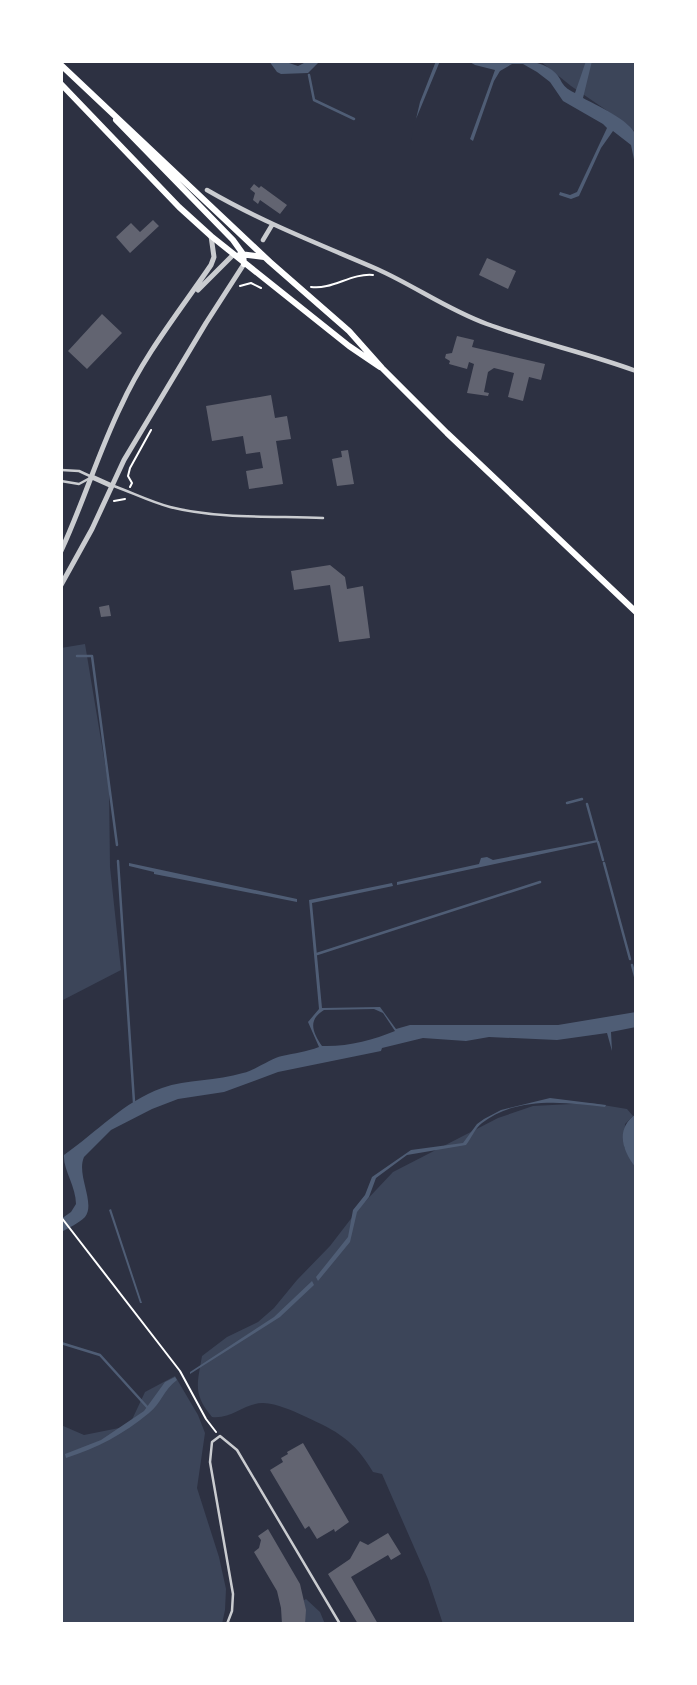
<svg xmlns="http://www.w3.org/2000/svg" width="697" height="1685" viewBox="0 0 697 1685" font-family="'Roboto Condensed',sans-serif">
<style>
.green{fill:#3c4559}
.water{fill:#4f5d75;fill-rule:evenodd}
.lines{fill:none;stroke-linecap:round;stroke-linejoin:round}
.stream{stroke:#4f5d75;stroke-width:2.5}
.building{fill:#626471}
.path{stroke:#fff;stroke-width:2}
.service{stroke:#caccd0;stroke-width:2.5}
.minor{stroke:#caccd0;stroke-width:4.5}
.tertiary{stroke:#caccd0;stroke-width:5}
.secondary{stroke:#fff;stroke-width:6}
</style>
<rect width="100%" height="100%" fill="#2d3142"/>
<!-- green -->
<path class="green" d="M 540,61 L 636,61 L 636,133 L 628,125 L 571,86 Z
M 85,644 L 109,788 L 110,867 L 121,970 L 61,1001 L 61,648 Z
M 591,1103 L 627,1109 L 633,1116 L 625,1124 L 624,1147 L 636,1168 L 636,1624 L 443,1624 L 428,1579 L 382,1474 L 373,1472 C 354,1440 337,1431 304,1416 C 291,1410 278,1404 263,1403 C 244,1403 233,1419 212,1417 C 193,1394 197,1385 202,1356 L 227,1337 L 258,1322 L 274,1308 L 297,1280 L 330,1246 L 360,1207 L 393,1172 L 498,1118 L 533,1106 Z
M 175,1376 L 198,1415 L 205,1433 L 197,1488 L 219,1557 L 226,1589 L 225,1610 L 222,1624 L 61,1624 L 61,1425 L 84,1435 L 129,1426 L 145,1392 Z
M 306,1599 L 320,1612 L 325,1624 L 303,1624 L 301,1602 Z"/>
<!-- water -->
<path class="water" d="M 269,61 L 283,61 L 298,66 L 308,61 L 320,61 L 308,73 L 281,74 L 277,72 Z
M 436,61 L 440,61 L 416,119 L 409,149 L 420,102 Z
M 468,61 C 492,61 533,55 552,70 C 564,79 558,85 575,93 L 586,61 L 592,61 L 583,98 C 596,105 631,121 635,134 C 639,143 636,159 636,169 L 631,145 L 613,131 L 601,148 L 579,196 L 571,199 L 559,195 L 560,192 L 570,195 L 577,192 L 607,128 L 603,124 L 563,101 L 550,82 L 537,72 L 523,64 L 512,64 L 500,71 L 494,81 L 473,141 L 470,139 L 495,70 L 475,65 Z
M 597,840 L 598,842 L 397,885 L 397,882 L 479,864 L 481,858 L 487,857 L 493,860 Z
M 129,863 L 297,899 L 297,902 L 154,874 L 154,872 L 129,866 Z
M 392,883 L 393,886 L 312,903 L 322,1008 L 380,1007 L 396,1029 L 410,1025 L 558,1025 L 636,1012 L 636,1027 L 611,1032 L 612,1051 L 607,1033 L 557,1040 L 489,1037 L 466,1041 L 423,1038 L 382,1048 L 381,1051 L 278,1072 L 224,1092 L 178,1099 L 152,1109 L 111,1130 L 84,1157 C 76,1175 96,1203 85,1217 C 79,1223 69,1228 61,1232 L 61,1219 L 71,1212 L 76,1204 C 76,1186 63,1170 64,1155 C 97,1132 123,1102 162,1088 C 187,1079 217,1081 243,1073 C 256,1070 271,1058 282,1056 C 295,1053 306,1052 319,1047 L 308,1022 L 319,1009 L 309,900 ZM 374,1009 L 383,1013 L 395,1031 C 373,1040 347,1047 322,1046 C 313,1033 307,1020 324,1010 Z
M 550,1098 L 606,1105 L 605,1107 C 566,1102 516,1096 482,1123 C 475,1128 471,1139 466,1145 L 407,1155 L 376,1178 L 369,1197 L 357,1212 L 350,1242 L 318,1281 L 316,1277 L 348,1237 L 353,1210 L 365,1195 L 372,1177 L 411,1150 L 463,1143 L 477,1124 L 484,1119 L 501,1110 Z
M 636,1114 L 636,1168 C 622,1150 615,1129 636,1114 Z
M 111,1209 L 142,1303 L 140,1303 L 109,1210 Z
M 312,1281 L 314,1285 L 280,1317 L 190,1374 L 190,1372 L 274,1317 Z
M 175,1377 L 177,1380 C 164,1389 161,1404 149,1413 C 124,1434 97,1448 66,1458 L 65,1454 L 101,1440 L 144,1411 L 165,1382 Z"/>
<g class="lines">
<!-- stream -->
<path class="stream" d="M 309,75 L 314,100 L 354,119
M 77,656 L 92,656 L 117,845
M 567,803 L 582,799
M 587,804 L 597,840
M 598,842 L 603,860
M 118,861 L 134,1102
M 604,863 L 630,959
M 317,954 L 540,882
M 632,965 L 636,980
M 61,1343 L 100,1355 L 148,1408"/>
</g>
<!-- building -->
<path class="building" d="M 254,184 L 259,188 L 261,186 L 287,205 L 280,214 L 260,200 L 258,204 L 253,200 L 255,193 L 250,189 Z
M 153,220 L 159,226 L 130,253 L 116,237 L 131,223 L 140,232 Z
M 487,258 L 516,271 L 508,289 L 479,275 Z
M 102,314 L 122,333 L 87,369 L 68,351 Z
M 457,336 L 474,340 L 472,347 L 545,364 L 541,380 L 529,377 L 523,401 L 508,397 L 514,373 L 494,368 L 488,372 L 484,392 L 489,393 L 488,396 L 467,393 L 474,364 L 469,362 L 467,369 L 449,364 L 450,361 L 445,358 L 446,354 L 452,353 Z
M 271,395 L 275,418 L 287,416 L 291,439 L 276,441 L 283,484 L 249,489 L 246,471 L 263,468 L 260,452 L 246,454 L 243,436 L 212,441 L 206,406 Z
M 348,450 L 354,484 L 337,486 L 332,459 L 342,457 L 341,451 Z
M 330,565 L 345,577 L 347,589 L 363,586 L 370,638 L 339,642 L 330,585 L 294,590 L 291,571 Z
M 109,605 L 111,616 L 101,617 L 99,607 Z
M 303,1443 L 349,1522 L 335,1532 L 334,1529 L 317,1539 L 309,1526 L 305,1529 L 270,1470 L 283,1462 L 281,1458 L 288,1454 L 287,1452 Z
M 268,1529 L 300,1584 L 306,1610 L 305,1624 L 282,1624 L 281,1608 L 277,1591 L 254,1552 L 259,1548 L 261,1540 L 258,1536 Z
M 388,1533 L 401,1554 L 391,1560 L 388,1555 L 351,1577 L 378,1624 L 358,1624 L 328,1574 L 350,1559 L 360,1541 L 368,1545 Z"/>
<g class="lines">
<!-- path -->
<path class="path" d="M 240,286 L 251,283 L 261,288
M 311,287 C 332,290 351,273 373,275
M 130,487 L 132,483 L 128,476 L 130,468 L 151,430
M 114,501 L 125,499
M 61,1217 L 180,1371 L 206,1419 L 216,1432"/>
<!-- service -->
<path class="service" d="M 61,470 L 79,471 L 92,477
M 61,481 L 79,484 L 90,478
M 114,486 C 133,493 151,502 170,507 C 218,519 274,516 323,518
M 227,1624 L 232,1611 L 233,1594 L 210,1462 L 212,1442 L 220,1436 L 237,1450 L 340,1624"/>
<!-- minor -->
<path class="minor" d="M 207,190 C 262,222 319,244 377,269 C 415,286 448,310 487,324 C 536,342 587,353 636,371
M 263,240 L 272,225"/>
<!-- tertiary -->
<path class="tertiary" d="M 198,290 L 233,255
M 92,477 L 112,486
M 61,551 C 83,504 98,453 121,406 C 144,355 179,312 211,265 L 214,257 L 211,236
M 61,585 L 92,529 L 124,460 L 206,323 L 244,264"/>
<!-- secondary -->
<path class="secondary" d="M 61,65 L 270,262 L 349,331 L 382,368 L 447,433 L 636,612
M 61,84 L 179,207 L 211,236 L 349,346 L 380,367
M 116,120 L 233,240 L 243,254 L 244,264
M 240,254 L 264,257"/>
</g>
<!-- border -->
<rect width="697" height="1685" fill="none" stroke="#ffffff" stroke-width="126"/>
</svg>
